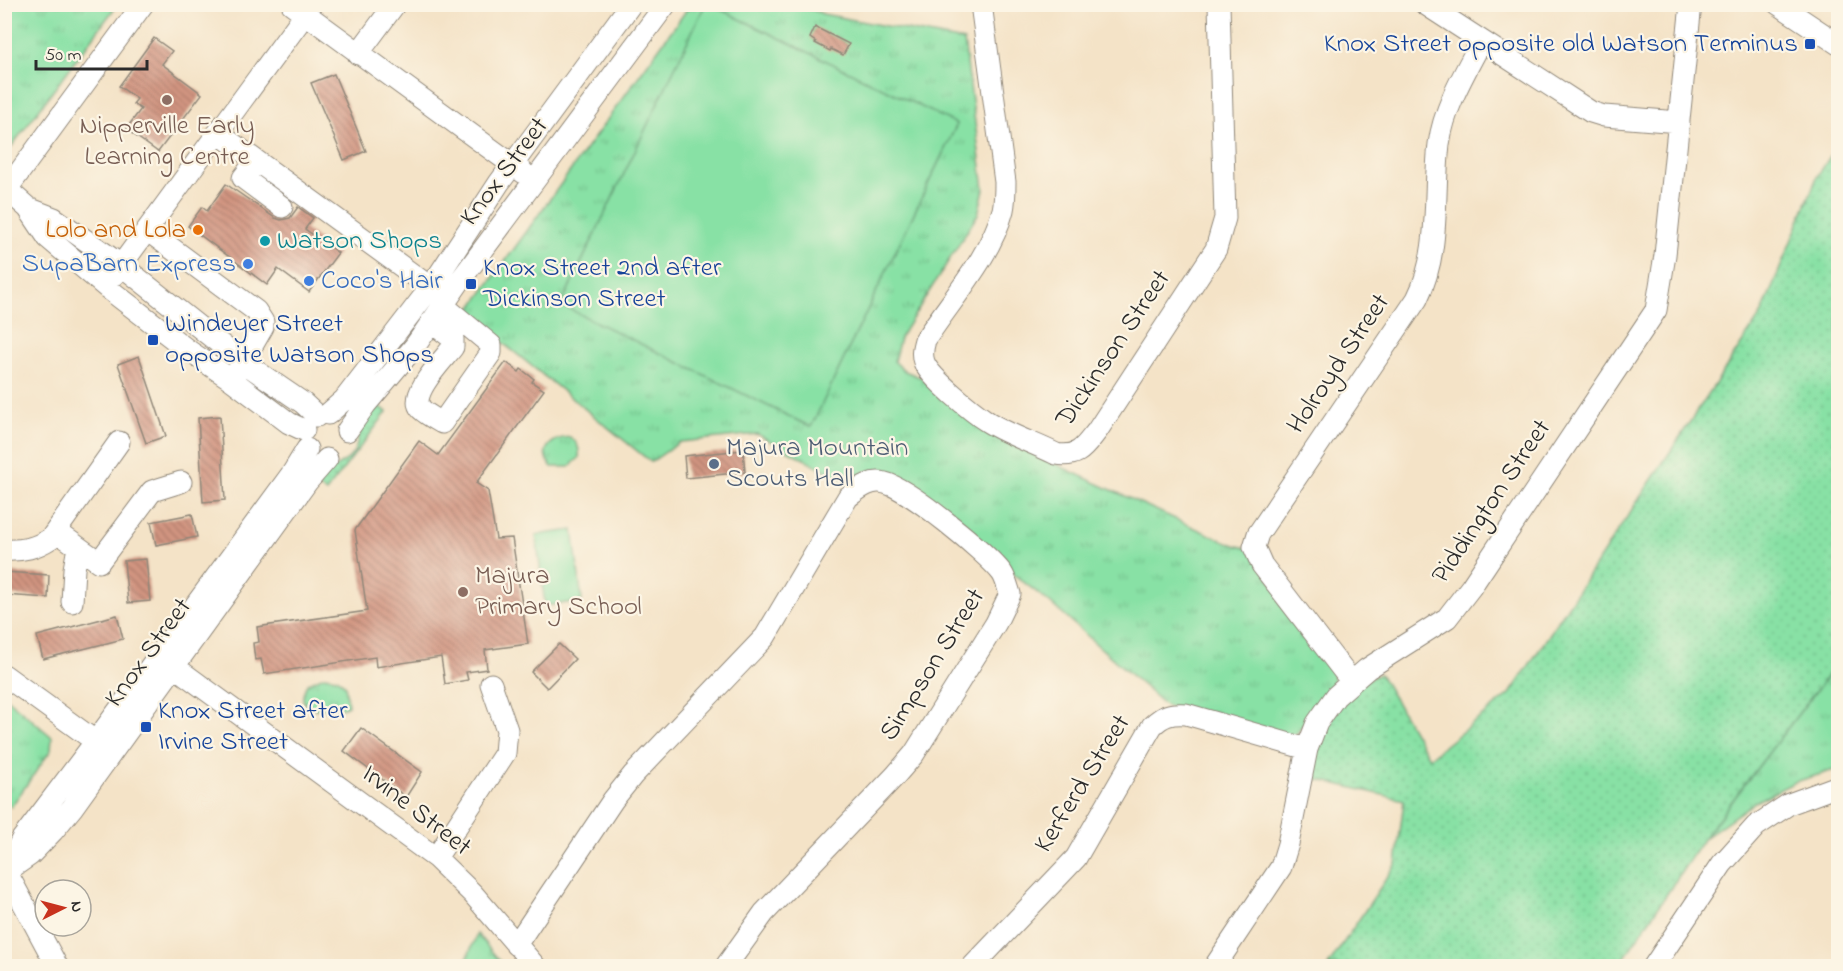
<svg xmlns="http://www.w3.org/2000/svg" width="1843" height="971" viewBox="0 0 1843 971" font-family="'Indie Flower',sans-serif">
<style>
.grass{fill:url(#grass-dots);stroke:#5a8668;stroke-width:1.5}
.park{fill:url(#park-tufts);stroke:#5a8668;stroke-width:1.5}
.pitch{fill:#88e1a5;stroke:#5a8668;stroke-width:1.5}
.building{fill:url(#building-back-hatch)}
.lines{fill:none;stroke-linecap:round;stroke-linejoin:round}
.minor-casing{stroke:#908779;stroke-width:23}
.minor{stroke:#fff;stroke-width:21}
.transit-dot{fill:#1a4fb4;stroke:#fcf5e5;stroke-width:2}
.education-dot{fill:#8d6e63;stroke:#fcf5e5;stroke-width:2}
.food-dot{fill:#e8710a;stroke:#fcf5e5;stroke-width:2}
.culture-dot{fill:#0f9aa8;stroke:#fcf5e5;stroke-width:2}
.shop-dot{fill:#3f7fe0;stroke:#fcf5e5;stroke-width:2}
.service-dot{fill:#5c6f8a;stroke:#fcf5e5;stroke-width:2}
.labels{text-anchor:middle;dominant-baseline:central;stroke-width:4.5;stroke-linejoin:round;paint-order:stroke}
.transit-label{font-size:27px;fill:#164399;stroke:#fcf5e5;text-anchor:start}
.education-label{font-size:27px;fill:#785e54;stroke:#fcf5e5}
.street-label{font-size:27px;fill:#2b2b2b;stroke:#fcf5e5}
.food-label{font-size:27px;fill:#c56008;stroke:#fcf5e5;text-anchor:end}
.culture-label{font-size:27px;fill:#0d838f;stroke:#fcf5e5;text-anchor:start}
.shop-label{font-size:27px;fill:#366cbe;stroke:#fcf5e5;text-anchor:end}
.service-label{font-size:27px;fill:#4e5e75;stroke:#fcf5e5;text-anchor:start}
</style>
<defs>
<pattern id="grass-dots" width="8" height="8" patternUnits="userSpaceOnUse" patternTransform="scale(1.5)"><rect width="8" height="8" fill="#88e1a5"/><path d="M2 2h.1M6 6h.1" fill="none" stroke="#76c18e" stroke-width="1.8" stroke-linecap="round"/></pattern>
<pattern id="park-tufts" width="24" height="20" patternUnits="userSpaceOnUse" patternTransform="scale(1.5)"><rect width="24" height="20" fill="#88e1a5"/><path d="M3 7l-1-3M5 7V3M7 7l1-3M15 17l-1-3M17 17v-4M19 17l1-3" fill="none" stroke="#76c18e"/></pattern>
<pattern id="building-back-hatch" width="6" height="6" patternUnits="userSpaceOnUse" patternTransform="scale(1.5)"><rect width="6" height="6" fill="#d19480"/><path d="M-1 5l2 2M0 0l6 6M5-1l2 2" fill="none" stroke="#aa7969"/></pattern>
</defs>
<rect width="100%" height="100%" fill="#fcf5e5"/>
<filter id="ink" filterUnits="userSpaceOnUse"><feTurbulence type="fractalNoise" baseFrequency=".0167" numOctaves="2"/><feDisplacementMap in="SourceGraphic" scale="12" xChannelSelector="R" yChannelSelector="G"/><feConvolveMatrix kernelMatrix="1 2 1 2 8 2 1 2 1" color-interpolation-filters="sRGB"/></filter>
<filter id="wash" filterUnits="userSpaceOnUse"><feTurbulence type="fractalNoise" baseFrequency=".008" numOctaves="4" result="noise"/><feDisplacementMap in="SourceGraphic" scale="24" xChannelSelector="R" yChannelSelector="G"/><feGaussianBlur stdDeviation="1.35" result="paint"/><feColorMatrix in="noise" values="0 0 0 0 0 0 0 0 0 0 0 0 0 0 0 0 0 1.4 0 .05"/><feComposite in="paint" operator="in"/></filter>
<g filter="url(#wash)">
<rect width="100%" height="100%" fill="#f4e3c7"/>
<!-- grass -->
<path class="grass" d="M 1838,144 L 1838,662 L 1704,838 L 1619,966 L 1328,966 L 1396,864 L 1404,800 L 1307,777 L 1318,736 L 1359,683 L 1380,674 L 1429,758 L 1510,694 L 1762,313 L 1817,177 Z
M 374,402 L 387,412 L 326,492 L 317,486 L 332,469 L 348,459 L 355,451 L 361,425 Z"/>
<!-- park -->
<path class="park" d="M 5,4 L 117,5 L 9,150 L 4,146 Z
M 690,5 C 723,5 796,0 823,14 L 964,41 L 984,189 L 978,214 L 900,338 L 894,361 L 905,371 L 922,378 L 978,425 L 1072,472 L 1228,543 L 1249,549 L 1333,671 L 1334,679 L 1332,688 L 1296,734 L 1290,735 L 1166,706 L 1049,602 L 887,475 L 851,484 L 757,434 L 680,442 L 651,462 L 467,314 Z
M 570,437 C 578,443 580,449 579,458 L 569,467 L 552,467 C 536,450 553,438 570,437 Z
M 1838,662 L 1838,769 L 1795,782 L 1755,802 L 1704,838 Z
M 324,676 L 337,678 L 345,685 L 348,705 C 339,710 311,713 304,702 C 301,697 305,687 308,683 Z
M 5,697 L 52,737 L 51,750 L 11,807 L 5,802 Z
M 477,934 L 504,966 L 464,966 Z"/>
<!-- pitch -->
<path class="pitch" d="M 705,5 L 711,5 L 957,124 L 811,427 L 561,305 Z
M 573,530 L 582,601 L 545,606 L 536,535 Z"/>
<g id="blocks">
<!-- building -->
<path class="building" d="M 815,27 L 849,44 L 843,55 L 831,49 L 830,51 L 815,43 L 816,42 L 810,38 Z
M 154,38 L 172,51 L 162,64 L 202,94 L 158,152 L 126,129 L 141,109 L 133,104 L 137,99 L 119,86 Z
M 334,74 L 366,151 L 344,160 L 311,83 Z
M 226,184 L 275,218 L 281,220 L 290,218 L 298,207 L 313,218 L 305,229 L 338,253 L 309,292 L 278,269 L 267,285 L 188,226 L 202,207 L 207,211 Z
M 139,356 L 166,436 L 146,443 L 118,364 Z
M 506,362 L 519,372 L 521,369 L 534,379 L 532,382 L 544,390 L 476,483 L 488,491 L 496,539 L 512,538 L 528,644 L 485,650 L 487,669 L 466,672 L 468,680 L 445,684 L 441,657 L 376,667 L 375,657 L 264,674 L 261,659 L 255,660 L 253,643 L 259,642 L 257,627 L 367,611 L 355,530 L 419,441 L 438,455 Z
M 220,416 L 225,500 L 203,502 L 198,418 Z
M 743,450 L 745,472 L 686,478 L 684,456 Z
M 192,514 L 197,537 L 156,545 L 151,522 Z
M 146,559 L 150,601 L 128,603 L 124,561 Z
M 4,572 L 49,575 L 48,598 L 4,595 Z
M 117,615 L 123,639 L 43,659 L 37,636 Z
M 559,644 L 575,659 L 547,688 L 531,672 Z
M 361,728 L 422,772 L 406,797 L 344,751 Z"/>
</g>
</g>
<g filter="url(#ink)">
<use href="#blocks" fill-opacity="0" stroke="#908779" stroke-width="1.5"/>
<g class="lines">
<defs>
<path id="minor" d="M 292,4 L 524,173
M 981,4 L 1005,182 C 1005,191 1005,201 1003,210 C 991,256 951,300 925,340 C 923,347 921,354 924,362 C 929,377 974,413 988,422 C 1009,435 1034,443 1056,454 C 1079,458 1084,447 1097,431 L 1216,249 L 1225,218 L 1219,4
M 1425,4 L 1591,112 L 1604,116 L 1679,122
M 1778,4 L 1838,44
M 358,54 L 395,4
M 218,133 L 441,295
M 256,161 L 243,178 L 282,207
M 4,187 L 28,208 L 48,238 L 106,287 L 189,351 L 232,380 L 289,423 L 304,430
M 7,189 L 143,4
M 28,208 L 54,218 L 121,265 L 243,362 L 303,403 L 317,416
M 147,230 L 256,311 L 263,322 L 263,327 L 237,372
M 114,275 L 305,14
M 431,322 L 453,339 L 453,347 C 443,360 408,395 421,409 C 426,414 435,419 442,423 L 491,353 L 491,345 L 444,306
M 328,414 L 344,400 L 431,287 L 499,183 L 631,4
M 347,431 L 366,404 L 415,346 L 462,278 L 666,4
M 56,531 L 99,562 L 152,491 L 181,482
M 4,550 C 23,551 36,548 51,538 L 119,442
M 72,602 L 74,569 L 78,547
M 164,659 L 436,858 L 473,894 L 535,966
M 4,675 L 106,749
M 1352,682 L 1262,565 L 1254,547 L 1258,534 L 1417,299 C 1441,251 1433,196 1439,144 C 1444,108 1464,74 1481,42
M 436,858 L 505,753 L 507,730 L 491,684
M 6,871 L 22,839 L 96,741 L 293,472 L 307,449
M 6,871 L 57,966
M 4,873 L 30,855 L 53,831 L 72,808 L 307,482 L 327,459
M 516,945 L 613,800 L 633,775 L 765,637 L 848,497 C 859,489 870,479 885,483 C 908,488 987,553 1002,573 C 1006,579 1008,588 1010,594 L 996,623 L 914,754 L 895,776 L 764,913 L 726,966
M 973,966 L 1076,858 L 1152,726 C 1163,715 1171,713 1186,714 L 1307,749
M 1215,966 L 1281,867 L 1288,844 L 1307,749 L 1317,723 L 1336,696 L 1352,682 L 1367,669 L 1447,618 L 1471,587 L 1656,310 L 1665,255 L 1691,4
M 1654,966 L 1722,864 L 1756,826 L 1789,804 L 1838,786"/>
</defs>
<!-- minor casing -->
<use href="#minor" class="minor-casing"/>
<!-- minor -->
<use href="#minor" class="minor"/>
</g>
</g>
<!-- markers -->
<g class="transit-dot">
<rect x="1804" y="38" width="12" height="12" rx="3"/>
<rect x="465" y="278" width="12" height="12" rx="3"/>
<rect x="147" y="334" width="12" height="12" rx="3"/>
<rect x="140" y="721" width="12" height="12" rx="3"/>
</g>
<g class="education-dot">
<circle cx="167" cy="100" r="6"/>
<circle cx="463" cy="592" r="6"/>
</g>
<circle class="food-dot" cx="198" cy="230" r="6"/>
<circle class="culture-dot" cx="265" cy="241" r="6"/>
<g class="shop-dot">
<circle cx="248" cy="264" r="6"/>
<circle cx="309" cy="281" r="6"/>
</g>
<circle class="service-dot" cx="714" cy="464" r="6"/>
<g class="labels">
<!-- transit labels -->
<g class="transit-label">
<text x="1798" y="44" text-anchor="end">Knox Street opposite old Watson Terminus</text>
<text x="483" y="268">Knox Street 2nd after<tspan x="483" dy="31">Dickinson Street</tspan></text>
<text x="165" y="324">Windeyer Street<tspan x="165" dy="31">opposite Watson Shops</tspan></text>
<text x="158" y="711">Knox Street after<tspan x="158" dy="31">Irvine Street</tspan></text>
</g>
<!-- education labels -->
<g class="education-label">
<text x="167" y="126">Nipperville Early<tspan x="167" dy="31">Learning Centre</tspan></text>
<text x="475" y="576" text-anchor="start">Majura<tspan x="475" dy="31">Primary School</tspan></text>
</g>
<!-- street labels -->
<g class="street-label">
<text transform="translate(505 172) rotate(-53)">Knox Street</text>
<text transform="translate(1114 349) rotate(-56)">Dickinson Street</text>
<text transform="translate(1339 364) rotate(-56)">Holroyd Street</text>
<text transform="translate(1492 502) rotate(-56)">Piddington Street</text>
<text transform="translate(149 653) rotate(-54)">Knox Street</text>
<text transform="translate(933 665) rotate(-58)">Simpson Street</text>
<text transform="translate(1083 784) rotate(-58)">Kerferd Street</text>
<text transform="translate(416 811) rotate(38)">Irvine Street</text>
</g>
<!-- food labels -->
<g class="food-label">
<text x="186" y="230">Lolo and Lola</text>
</g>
<!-- culture labels -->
<g class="culture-label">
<text x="277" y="241">Watson Shops</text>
</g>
<!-- shop labels -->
<g class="shop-label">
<text x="236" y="264">SupaBarn Express</text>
<text x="321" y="281" text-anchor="start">Coco's Hair</text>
</g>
<!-- service labels -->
<g class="service-label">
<text x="726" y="448">Majura Mountain<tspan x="726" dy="31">Scouts Hall</tspan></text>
</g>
</g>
<!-- margin -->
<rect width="1843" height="971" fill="none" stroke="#fcf5e5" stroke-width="24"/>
<!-- north arrow -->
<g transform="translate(63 908) rotate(84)"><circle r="28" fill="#fcf5e5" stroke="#a8a49b" stroke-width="1.5"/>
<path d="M0-4.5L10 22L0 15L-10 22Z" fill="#c8321e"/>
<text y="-9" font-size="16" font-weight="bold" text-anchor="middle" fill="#2b2b2b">N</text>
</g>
<!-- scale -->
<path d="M36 60v9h111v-9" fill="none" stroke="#2b2b2b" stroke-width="3"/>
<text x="45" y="60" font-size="18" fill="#2b2b2b" stroke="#fcf5e5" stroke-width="4.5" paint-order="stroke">50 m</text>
</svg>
